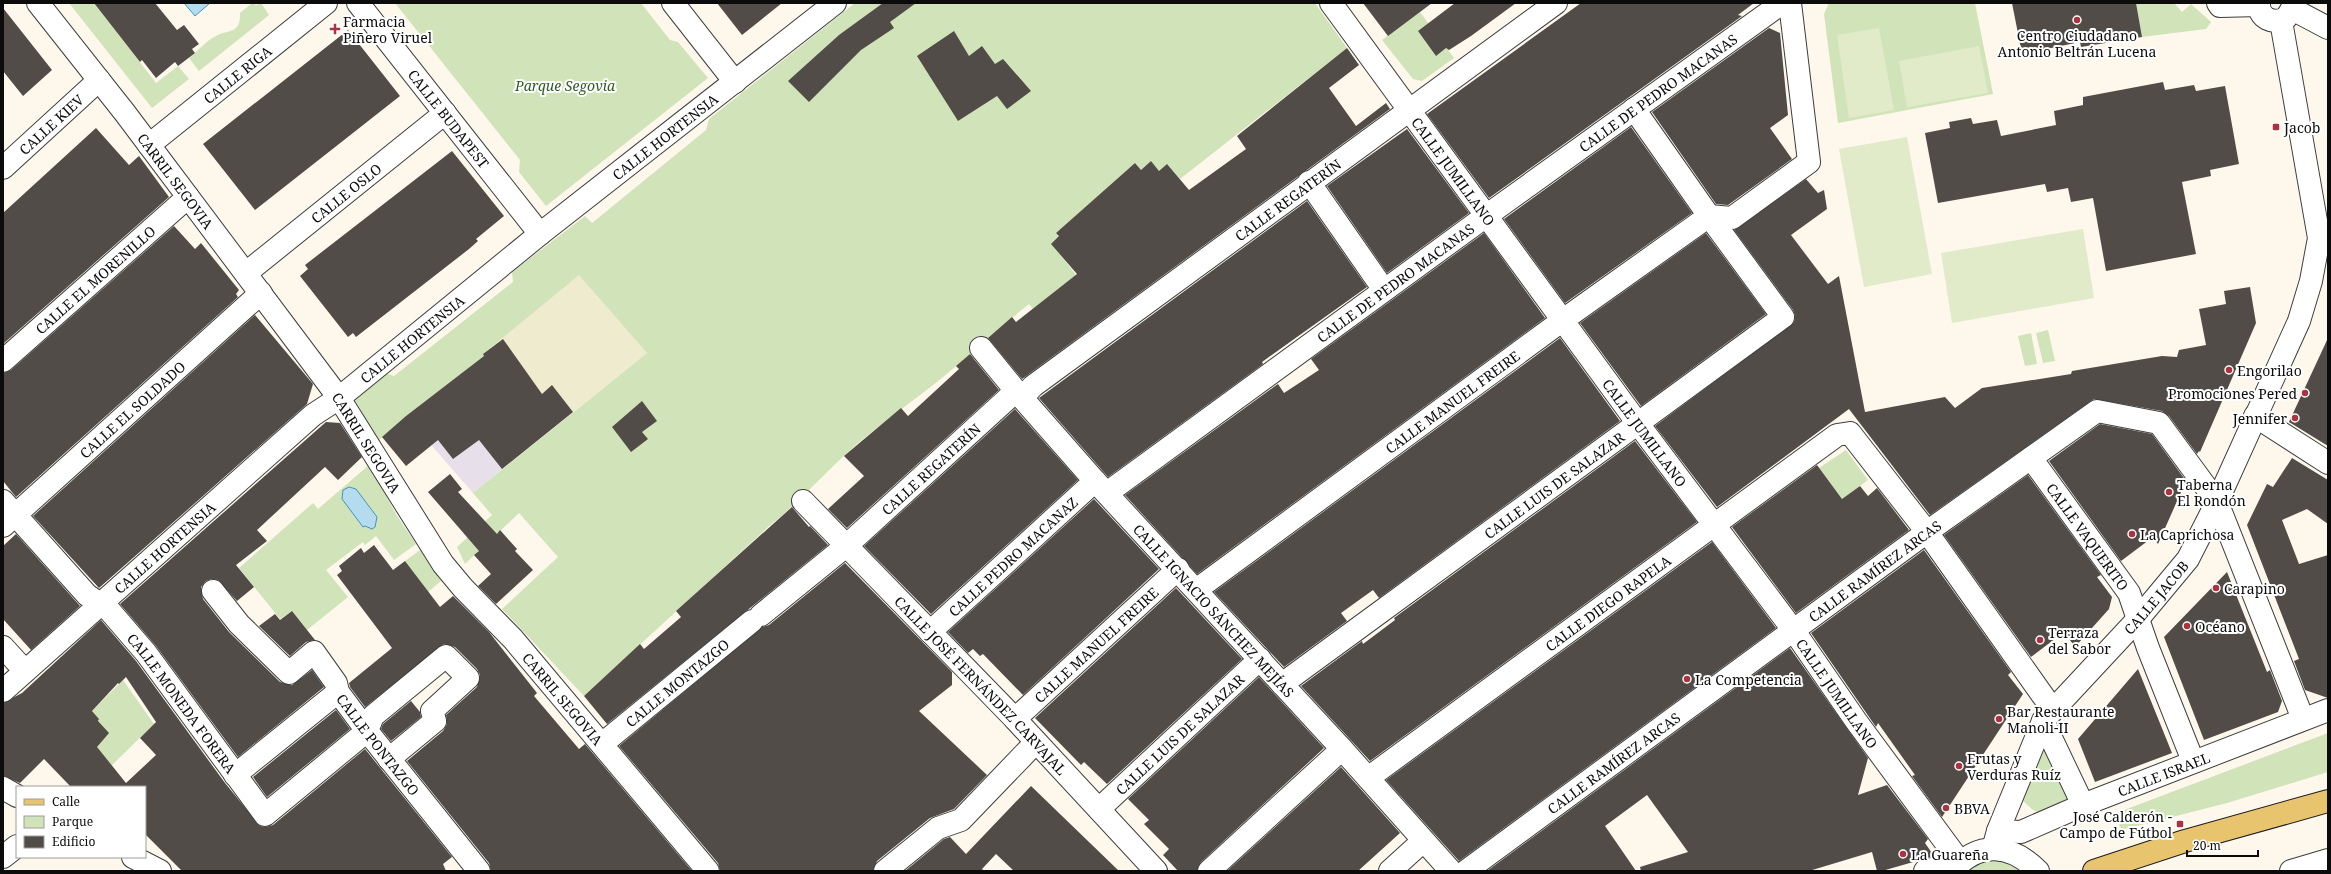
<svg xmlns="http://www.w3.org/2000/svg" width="2331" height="874" viewBox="0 0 2331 874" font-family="'Noto Serif',serif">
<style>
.industrial{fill:#e7dfe9}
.farmland{fill:#efebce}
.green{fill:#d1e3b9}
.pitch{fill:#e1ebc9}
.water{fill:#b5dcee;stroke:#4493bd}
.building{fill:#524c48;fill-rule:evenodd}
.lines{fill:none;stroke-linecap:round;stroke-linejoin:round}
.minor-casing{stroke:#3e3e3e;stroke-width:24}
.major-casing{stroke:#1c1c1c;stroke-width:24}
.minor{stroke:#fff;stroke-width:22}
.major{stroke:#e9c46f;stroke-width:22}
.poi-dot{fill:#aa333f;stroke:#fff;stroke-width:1.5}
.labels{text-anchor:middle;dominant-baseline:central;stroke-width:4;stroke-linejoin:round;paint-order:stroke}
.poi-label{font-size:14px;fill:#0b0b0b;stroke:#fff;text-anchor:start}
.street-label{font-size:14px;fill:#0b0b0b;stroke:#fff}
.park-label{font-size:14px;font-style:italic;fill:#315a23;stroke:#fff}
</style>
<rect width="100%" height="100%" fill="#fdf8eb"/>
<!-- industrial -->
<path class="industrial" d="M 473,365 L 534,443 L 473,493 L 406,416 Z"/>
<!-- farmland -->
<path class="farmland" d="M 579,274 L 647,353 L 534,443 L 483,354 Z"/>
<!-- green -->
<path class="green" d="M 69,3 L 94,3 L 156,83 L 178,66 L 189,79 L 152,108 Z
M 252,3 L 256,5 L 261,3 L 269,15 L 199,71 L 189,58 C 198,51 206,41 216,36 C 227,29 241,35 240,13 Z
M 395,3 L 641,3 L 670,40 L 678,42 L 708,78 L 546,206 L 519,172 L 520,160 Z
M 855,3 L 1315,3 L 1347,48 L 1180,179 L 1167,164 L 1159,171 L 1151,161 L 1141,170 L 1135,163 L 1056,233 L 1059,236 L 1052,244 L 1076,275 L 1033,309 L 1029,304 C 1000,327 972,353 943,377 C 915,400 885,420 857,444 C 826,471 800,502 768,527 L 584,696 L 502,609 L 558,557 L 519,513 L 465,564 L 457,547 L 492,515 L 473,493 L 647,353 L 579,275 L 483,354 L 484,356 L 406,416 L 378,441 L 354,399 L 385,373 L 394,376 L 513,282 L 512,272 L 585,216 L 592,223 L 706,130 L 709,119 Z
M 1829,3 L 1975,3 L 1993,94 L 1838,123 L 1824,14 Z
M 2136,3 L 2174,3 L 2182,12 L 2191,4 L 2211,22 L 2206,29 L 2142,37 Z
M 1420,12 L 1454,58 L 1422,81 L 1413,79 L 1382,40 Z
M 2048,330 L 2055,361 L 2043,363 L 2036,333 Z
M 2031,333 L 2037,364 L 2025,366 L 2018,336 Z
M 1846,450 L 1868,480 L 1842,499 L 1819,468 Z
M 369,465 L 397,516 L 416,544 L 394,560 L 376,536 L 365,545 L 363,542 L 326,570 L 348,597 L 307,630 L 292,611 L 280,619 L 239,568 L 313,503 L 318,509 Z
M 420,550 L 441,581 L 428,592 L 405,561 Z
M 123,680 L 154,724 L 105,772 L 89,755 L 99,719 L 92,711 Z
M 2328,733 L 2328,772 L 2227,803 L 2121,830 L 2116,813 Z
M 2050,747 L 2069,798 L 2038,812 L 2033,810 L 2023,801 C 2027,783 2031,755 2050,747 Z
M 1983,860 C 1996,860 2012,857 2019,871 L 1964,871 Z"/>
<!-- pitch -->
<path class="pitch" d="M 1879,28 L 1894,110 L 1849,118 L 1837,35 Z
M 1979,46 L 1988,93 L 1907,107 L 1899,61 Z
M 1907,137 L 1932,274 L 1864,287 L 1839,149 Z
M 2083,229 L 2094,298 L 1952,323 L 1941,253 Z"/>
<!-- water -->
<path class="water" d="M 184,3 L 210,3 L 195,16 Z
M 349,487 L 356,489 L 377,517 L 375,527 L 372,529 L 365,526 L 363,527 L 342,499 L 343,490 Z"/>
<!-- building -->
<path class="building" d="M 94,3 L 155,3 L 177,30 L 184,25 L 199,44 L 192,49 L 195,53 L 178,66 L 175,62 L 156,78 L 142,60 L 140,62 Z
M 717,3 L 782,3 L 742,35 Z
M 883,3 L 916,3 L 890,22 L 894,28 L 861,50 L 809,102 L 788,81 L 839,35 Z
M 1363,3 L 1432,3 L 1388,36 Z
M 1455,3 L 1516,3 L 1471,36 L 1449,50 L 1446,48 L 1436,56 L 1418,31 Z
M 1581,3 L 1754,3 L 1738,15 L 1742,16 L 1489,198 L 1427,114 Z
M 2012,3 L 2136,3 L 2142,37 L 2081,47 L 2080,42 L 2022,54 Z
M 3,8 L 52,70 L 23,96 L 3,71 Z
M 1769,28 L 1780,33 L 1788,115 L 1770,128 L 1792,159 L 1728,205 L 1716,204 L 1652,112 Z
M 348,30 L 400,96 L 255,210 L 203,144 Z
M 954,31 L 969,56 L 982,46 L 995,64 L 1003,59 L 1031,91 L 1007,109 L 997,96 L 958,121 L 917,56 Z
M 1347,48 L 1359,65 L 1329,88 L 1356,126 L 1386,103 L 1390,109 L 1022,379 L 988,338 L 1012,317 L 1016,322 L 1077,274 L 1051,244 L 1059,236 L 1056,233 L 1135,163 L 1141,170 L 1151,161 L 1159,171 L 1167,164 L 1189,190 L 1246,149 L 1237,136 Z
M 2163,82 L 2165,90 L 2194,85 L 2196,91 L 2225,86 L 2239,164 L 2210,170 L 2211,176 L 2182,182 L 2196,254 L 2106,271 L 2093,198 L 2071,202 L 2068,188 L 2047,192 L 2045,184 L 1938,203 L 1925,133 L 1950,128 L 1949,122 L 1971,118 L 1973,124 L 1997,120 L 2001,136 L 2056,125 L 2054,111 L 2083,105 L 2083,97 Z
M 1631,127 L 1692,213 L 1565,303 L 1504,219 Z
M 96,128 L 129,165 L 139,156 L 169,197 L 3,344 L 3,213 Z
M 1407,129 L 1469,213 L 1387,273 L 1327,186 Z
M 452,151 L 504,216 L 476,239 L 478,241 L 469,249 L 356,337 L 353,333 L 348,337 L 300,276 L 308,269 L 305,265 Z
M 1806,179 L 1818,193 L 1824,190 L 1827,209 L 1791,235 L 1828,284 L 1839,276 L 1865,412 L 1945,397 L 1955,408 L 1982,388 L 2071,374 L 2072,371 L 2162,356 L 2177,357 L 2179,350 L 2206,345 L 2199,309 L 2226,304 L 2224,291 L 2250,287 L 2256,323 L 2200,452 L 2199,451 L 2197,454 L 2169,416 L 2162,411 L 2094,399 L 1930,515 L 1849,409 L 1717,507 L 1655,426 L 1794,322 L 1795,316 L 1793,310 L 1734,230 Z
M 1307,201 L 1367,287 L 1262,362 L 1263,364 L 1108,477 L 1039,398 Z
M 174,226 L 195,249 L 201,243 L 239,290 L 236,294 L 238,297 L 16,497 L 3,481 L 3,373 L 11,370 Z
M 1484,233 L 1545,318 L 1197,574 L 1125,495 L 1278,384 L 1284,393 L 1319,370 L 1311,359 Z
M 1706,233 L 1766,314 L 1641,406 L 1580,323 Z
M 255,315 L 313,384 L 307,404 L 99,588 L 33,516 Z
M 1560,338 L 1620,421 L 1379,598 L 1373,590 L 1341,613 L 1347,621 L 1284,667 L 1214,592 Z
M 2328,338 L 2328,446 L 2289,422 Z
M 503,339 L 542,394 L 552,385 L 573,412 L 502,469 L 479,440 L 453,459 L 438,440 L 406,466 L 382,437 L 406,416 L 484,356 L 483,354 Z
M 970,354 L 999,390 L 847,528 L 828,509 L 864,476 L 844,456 L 901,408 L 908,416 L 959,369 L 956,366 Z
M 642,401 L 657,421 L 642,432 L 648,439 L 631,452 L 612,427 Z
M 1015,409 L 1078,480 L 931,614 L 864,546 Z
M 326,422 L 340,423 L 362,457 L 338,480 L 325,467 L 257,530 L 267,541 L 236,565 L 254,587 L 237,601 L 218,580 L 212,579 L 206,581 L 201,587 L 203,599 L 229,632 L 280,682 L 292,685 L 312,670 L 324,687 L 238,757 L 156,646 L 120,604 Z
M 2100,424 L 2152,434 L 2186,481 L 2158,544 L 2153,537 L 2121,561 L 2049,461 Z
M 1635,441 L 1697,522 L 1370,761 L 1301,686 L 1362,641 L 1363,644 L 1395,620 L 1394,618 Z
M 2292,458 L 2328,480 L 2328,524 L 2307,509 L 2282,520 L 2299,564 L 2328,555 L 2328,698 L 2305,690 L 2294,661 L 2299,659 L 2247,525 L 2267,484 L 2273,487 Z
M 1817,465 L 1842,499 L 1860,486 L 1868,496 L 1877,488 L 1909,530 L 1796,613 L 1732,527 Z
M 450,474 L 462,489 L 458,492 L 497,534 L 500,530 L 517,549 L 515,551 L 533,570 L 496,604 L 478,586 L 491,574 L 474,555 L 479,551 L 428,492 Z
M 2028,475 L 2101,575 L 2097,577 L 2112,597 L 2109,609 L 2075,647 L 2064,632 L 2031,657 L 1944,535 Z
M 1094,499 L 1159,569 L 1023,695 L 983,654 L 980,656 L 973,649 L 968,653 L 948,632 Z
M 792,507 L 809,527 L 810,526 L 828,545 L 607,724 L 584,696 L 640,644 L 644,649 L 681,617 L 676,611 Z
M 16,534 L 80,606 L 31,650 L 3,619 L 3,546 Z
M 1712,542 L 1776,628 L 1459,861 L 1386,780 Z
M 374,545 L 393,570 L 405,561 L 440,607 L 453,596 L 489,632 L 537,693 L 534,696 L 579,749 L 585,744 L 692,871 L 491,871 L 489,863 L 407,761 L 443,731 L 447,724 L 446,715 L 477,687 L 480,675 L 477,669 L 455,647 L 444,644 L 365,707 L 350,687 L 349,683 L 392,648 L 337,575 L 342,571 L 339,566 L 361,548 L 364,553 Z
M 1924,550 L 2011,672 L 2008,675 L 2023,694 L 1942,817 L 1912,776 L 1915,775 L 1878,723 L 1876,727 L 1811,633 Z
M 845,563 L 952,672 L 952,685 L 919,711 L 987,775 L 954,809 L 930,818 L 877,861 L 873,871 L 720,871 L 718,863 L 619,746 L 762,627 L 769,625 Z
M 2227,572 L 2267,672 L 2270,670 L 2282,701 L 2278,712 L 2204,740 L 2164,637 Z
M 1176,588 L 1242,659 L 1107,784 L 1084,762 L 1081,765 L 1035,718 Z
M 292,611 L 315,640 L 306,642 L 290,656 L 259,626 L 275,614 L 280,620 Z
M 101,620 L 136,661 L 225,783 L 260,826 L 266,827 L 273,825 L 365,749 L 452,857 L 443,864 L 446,871 L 182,871 L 145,834 L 145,787 L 71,787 L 44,759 L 20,783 L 3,776 L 3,703 L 22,693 ZM 126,677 L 156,722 L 140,738 L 156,755 L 126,783 L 97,747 L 109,733 L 98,721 L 99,719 L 92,711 L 118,683 L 119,684 Z
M 1790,648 L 1868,758 L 1858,795 L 1887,785 L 1928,839 L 1925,843 L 1934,856 L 1882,871 L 1877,871 L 1872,852 L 1809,871 L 1641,871 L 1640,867 L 1688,852 L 1647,795 L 1605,826 L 1636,871 L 1487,871 Z
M 2138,669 L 2172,753 L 2095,782 L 2078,739 Z
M 1259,677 L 1324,748 L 1201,862 L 1197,871 L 1178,871 L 1163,855 L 1169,849 L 1144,824 L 1149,820 L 1128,799 Z
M 411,701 L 420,712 L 421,717 L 391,741 L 381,729 L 383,724 Z
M 336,710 L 350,729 L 267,797 L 253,777 Z
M 1341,767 L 1400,833 L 1358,871 L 1227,871 Z
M 1031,786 L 1119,871 L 1014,871 L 996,854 L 982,869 L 984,871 L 905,871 L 944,839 L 950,837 L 966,854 Z"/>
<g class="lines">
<defs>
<g id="minor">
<path id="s1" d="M 38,3 L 125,113 L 339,398 L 443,564 L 463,588 L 513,639 L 708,871"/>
<path id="s2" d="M 358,3 L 540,234"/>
<path d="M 673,3 L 735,82"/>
<path id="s3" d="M 1331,3 L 1639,425 L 1794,631 L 1856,721 L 1960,862"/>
<path d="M 2218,3 L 2220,6 L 2259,5"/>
<path d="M 2259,3 C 2258,18 2273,25 2286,18 L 2292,9 L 2293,3"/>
<path d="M 2292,9 L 2328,28"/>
<path id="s4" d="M 149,145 L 326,3"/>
<path id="s5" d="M 3,168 L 99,80"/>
<path d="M 1309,182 L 1384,290"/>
<path d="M 1709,216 L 1732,218 L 1809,162 L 1790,3"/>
<path id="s6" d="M 246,273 L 445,113"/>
<path id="s7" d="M 981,348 L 1016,391 L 1095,481 L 1342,749 L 1451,871"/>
<path id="s8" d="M 3,361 L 188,197"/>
<path id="s9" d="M 1022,398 L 1033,386 L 1556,3"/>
<path d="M 2255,416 L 2328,463"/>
<path id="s10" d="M 2031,458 L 2129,593 L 2148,648 L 2193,761"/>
<path id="s11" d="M 1107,493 L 1486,216 L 1782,3"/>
<path id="s12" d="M 3,501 L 87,595 L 109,610 L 146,653 L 265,815 L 367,731 L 373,716 L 446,656 L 468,678 L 432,711 L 435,721 L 389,759"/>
<path id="s13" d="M 803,501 L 1015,719 L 1156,871"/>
<path id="s14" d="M 3,526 L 261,293"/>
<path id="s15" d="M 1196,590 L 1563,320 L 1709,216 L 1634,109"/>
<path id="s16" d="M 213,591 L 239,624 L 289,673 L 314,652 L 336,683 L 338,692 L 367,731 L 479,871"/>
<path id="s17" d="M 761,615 L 846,546 L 1016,391"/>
<path id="s18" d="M 930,632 L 1095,481"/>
<path d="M 3,647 L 25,671"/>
<path id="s19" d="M 1282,684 L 1783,317 L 1709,216"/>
<path id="s20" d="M 3,691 L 313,415 L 339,398 L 540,234 L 835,3"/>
<path id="s21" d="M 1015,719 L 1178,569"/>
<path d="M 2043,721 L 2083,805"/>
<path id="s22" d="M 602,744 L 752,621"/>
<path d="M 235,775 L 338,692"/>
<path id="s23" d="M 1368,778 L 1837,435 L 1850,433 L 1927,532 L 2053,710"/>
<path d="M 3,788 L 17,796"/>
<path id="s24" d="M 1099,809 L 1260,659"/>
<path id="s25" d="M 1998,831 L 2021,832 L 2083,805 L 2328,710"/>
<path id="s26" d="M 1993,849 L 1998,831 L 2043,721 L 2138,619 L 2188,559 L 2217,502 L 2299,321 L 2311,281 L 2319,238 L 2281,21"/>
<path d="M 3,857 L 17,846"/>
<path d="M 133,857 L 160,871"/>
<path d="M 885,871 L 938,828 L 961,820 L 1036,742"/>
<path d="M 1209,871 L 1342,749"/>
<path d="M 1390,871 L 1423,841"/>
<path id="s27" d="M 1466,871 L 1927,532 L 2097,411 L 2159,423 L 2217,502 L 2303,719"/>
<path d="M 1925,871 L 1960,862"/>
<path d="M 1952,871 C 1979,840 2011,844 2038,871"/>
<path d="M 2291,871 L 2328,860"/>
</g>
<path id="major" d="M 2094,871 L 2185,841 L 2328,801"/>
</defs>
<!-- minor casing -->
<use href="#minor" class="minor-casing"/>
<!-- major casing -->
<use href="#major" class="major-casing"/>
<!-- minor -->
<use href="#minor" class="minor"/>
<!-- major -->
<use href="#major" class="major"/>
</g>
<!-- markers -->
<g class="poi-dot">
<circle cx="2077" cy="20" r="4"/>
<path d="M333 23h4v4h4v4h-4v4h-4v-4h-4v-4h4z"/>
<rect x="2272" y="123" width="8" height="8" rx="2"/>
<circle cx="2229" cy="370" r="4"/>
<circle cx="2305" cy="393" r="4"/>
<circle cx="2295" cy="418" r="4"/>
<circle cx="2169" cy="492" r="4"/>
<circle cx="2132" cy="534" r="4"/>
<circle cx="2216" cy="588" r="4"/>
<circle cx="2187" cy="626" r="4"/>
<circle cx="2040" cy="640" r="4"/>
<circle cx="1687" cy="679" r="4"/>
<circle cx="1999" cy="719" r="4"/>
<circle cx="1959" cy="766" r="4"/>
<circle cx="1946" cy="808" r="4"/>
<rect x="2176" y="820" width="8" height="8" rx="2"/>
<circle cx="1903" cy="854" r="4"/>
</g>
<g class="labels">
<!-- poi labels -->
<g class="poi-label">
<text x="343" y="21">Farmacia<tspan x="343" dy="16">Piñero Viruel</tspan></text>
<text x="2077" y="35" text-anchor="middle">Centro Ciudadano<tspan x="2077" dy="16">Antonio Beltrán Lucena</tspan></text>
<text x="2284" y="127">Jacob</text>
<text x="2237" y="370">Engorilao</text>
<text x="2297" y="393" text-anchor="end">Promociones Pered</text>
<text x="2287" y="418" text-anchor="end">Jennifer</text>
<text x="2177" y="484">Taberna<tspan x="2177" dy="16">El Rondón</tspan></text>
<text x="2140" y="534">La Caprichosa</text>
<text x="2224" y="588">Carapino</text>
<text x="2195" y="626">Océano</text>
<text x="2048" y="632">Terraza<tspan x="2048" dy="16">del Sabor</tspan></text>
<text x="1695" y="679">La Competencia</text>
<text x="2007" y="711">Bar Restaurante<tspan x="2007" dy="16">Manoli-II</tspan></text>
<text x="1967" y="758">Frutas y<tspan x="1967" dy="16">Verduras Ruíz</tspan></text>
<text x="1954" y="808">BBVA</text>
<text x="2172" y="816" text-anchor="end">José Calderón -<tspan x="2172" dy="16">Campo de Fútbol</tspan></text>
<text x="1911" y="854">La Guareña</text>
</g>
<!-- street labels -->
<g class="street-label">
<text stroke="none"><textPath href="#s4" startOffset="113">CALLE RIGA</textPath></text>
<text stroke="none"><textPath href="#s11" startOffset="681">CALLE DE PEDRO MACANAS</textPath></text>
<text stroke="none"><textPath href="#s2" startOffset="147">CALLE BUDAPEST</textPath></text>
<text stroke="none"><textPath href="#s5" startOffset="65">CALLE KIEV</textPath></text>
<text stroke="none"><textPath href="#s20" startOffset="864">CALLE HORTENSIA</textPath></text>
<text stroke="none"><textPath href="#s3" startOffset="208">CALLE JUMILLANO</textPath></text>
<text stroke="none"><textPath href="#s1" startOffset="225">CARRIL SEGOVIA</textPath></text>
<text stroke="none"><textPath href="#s6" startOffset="128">CALLE OSLO</textPath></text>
<text stroke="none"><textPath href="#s9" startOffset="332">CALLE REGATERÍN</textPath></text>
<text stroke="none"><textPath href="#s8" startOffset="123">CALLE EL MORENILLO</textPath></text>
<text stroke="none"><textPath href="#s11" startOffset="357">CALLE DE PEDRO MACANAS</textPath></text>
<text stroke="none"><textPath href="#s20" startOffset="540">CALLE HORTENSIA</textPath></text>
<text stroke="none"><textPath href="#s15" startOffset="318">CALLE MANUEL FREIRE</textPath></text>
<text stroke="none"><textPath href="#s14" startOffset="174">CALLE EL SOLDADO</textPath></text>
<text stroke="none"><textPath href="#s3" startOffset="532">CALLE JUMILLANO</textPath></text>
<text stroke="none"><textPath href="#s1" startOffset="549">CARRIL SEGOVIA</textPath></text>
<text stroke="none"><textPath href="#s17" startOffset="224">CALLE REGATERÍN</textPath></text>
<text stroke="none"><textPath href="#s19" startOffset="337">CALLE LUIS DE SALAZAR</textPath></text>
<text stroke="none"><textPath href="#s10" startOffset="97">CALLE VAQUERITO</textPath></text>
<text stroke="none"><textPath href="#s20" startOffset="216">CALLE HORTENSIA</textPath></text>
<text stroke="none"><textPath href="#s18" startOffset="112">CALLE PEDRO MACANAZ</textPath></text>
<text stroke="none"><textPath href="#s27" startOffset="507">CALLE RAMÍREZ ARCAS</textPath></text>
<text stroke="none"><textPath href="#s26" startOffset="305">CALLE JACOB</textPath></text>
<text stroke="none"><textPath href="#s23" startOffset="297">CALLE DIEGO RAPELA</textPath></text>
<text stroke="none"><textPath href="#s7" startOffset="351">CALLE IGNACIO SÁNCHEZ MEJÍAS</textPath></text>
<text stroke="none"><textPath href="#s21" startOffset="110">CALLE MANUEL FREIRE</textPath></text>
<text stroke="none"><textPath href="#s22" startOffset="97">CALLE MONTAZGO</textPath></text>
<text stroke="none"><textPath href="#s13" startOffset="256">CALLE JOSÉ FERNÁNDEZ CARVAJAL</textPath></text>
<text stroke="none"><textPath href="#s3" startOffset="856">CALLE JUMILLANO</textPath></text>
<text stroke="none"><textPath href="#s1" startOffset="873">CARRIL SEGOVIA</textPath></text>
<text stroke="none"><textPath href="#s12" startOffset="271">CALLE MONEDA FORERA</textPath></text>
<text stroke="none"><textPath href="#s24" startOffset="110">CALLE LUIS DE SALAZAR</textPath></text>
<text stroke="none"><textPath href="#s16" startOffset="258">CALLE PONTAZGO</textPath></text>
<text stroke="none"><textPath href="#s27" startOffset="183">CALLE RAMÍREZ ARCAS</textPath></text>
<text stroke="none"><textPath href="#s25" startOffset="177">CALLE ISRAEL</textPath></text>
</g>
<!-- park labels -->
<g class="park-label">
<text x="565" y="85">Parque Segovia</text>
</g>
</g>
<!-- border -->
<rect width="2331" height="874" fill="none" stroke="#0b0b0b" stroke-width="8"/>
<!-- legend -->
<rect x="16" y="786" width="130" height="72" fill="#ffffff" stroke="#9d9d9d"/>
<rect x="24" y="799" width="20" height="6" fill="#e9c46f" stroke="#9d9d9d"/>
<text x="52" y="806" font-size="12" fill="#0b0b0b">Calle</text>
<rect x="24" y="816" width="20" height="12" fill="#d1e3b9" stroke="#9d9d9d"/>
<text x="52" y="826" font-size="12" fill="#0b0b0b">Parque</text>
<rect x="24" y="836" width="20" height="12" fill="#524c48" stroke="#9d9d9d"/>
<text x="52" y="846" font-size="12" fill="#0b0b0b">Edificio</text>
<!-- scale -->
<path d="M2187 850v6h71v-6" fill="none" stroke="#0b0b0b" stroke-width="2"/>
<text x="2193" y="850" font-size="12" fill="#0b0b0b" stroke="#ffffff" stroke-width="3" paint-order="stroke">20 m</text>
</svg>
